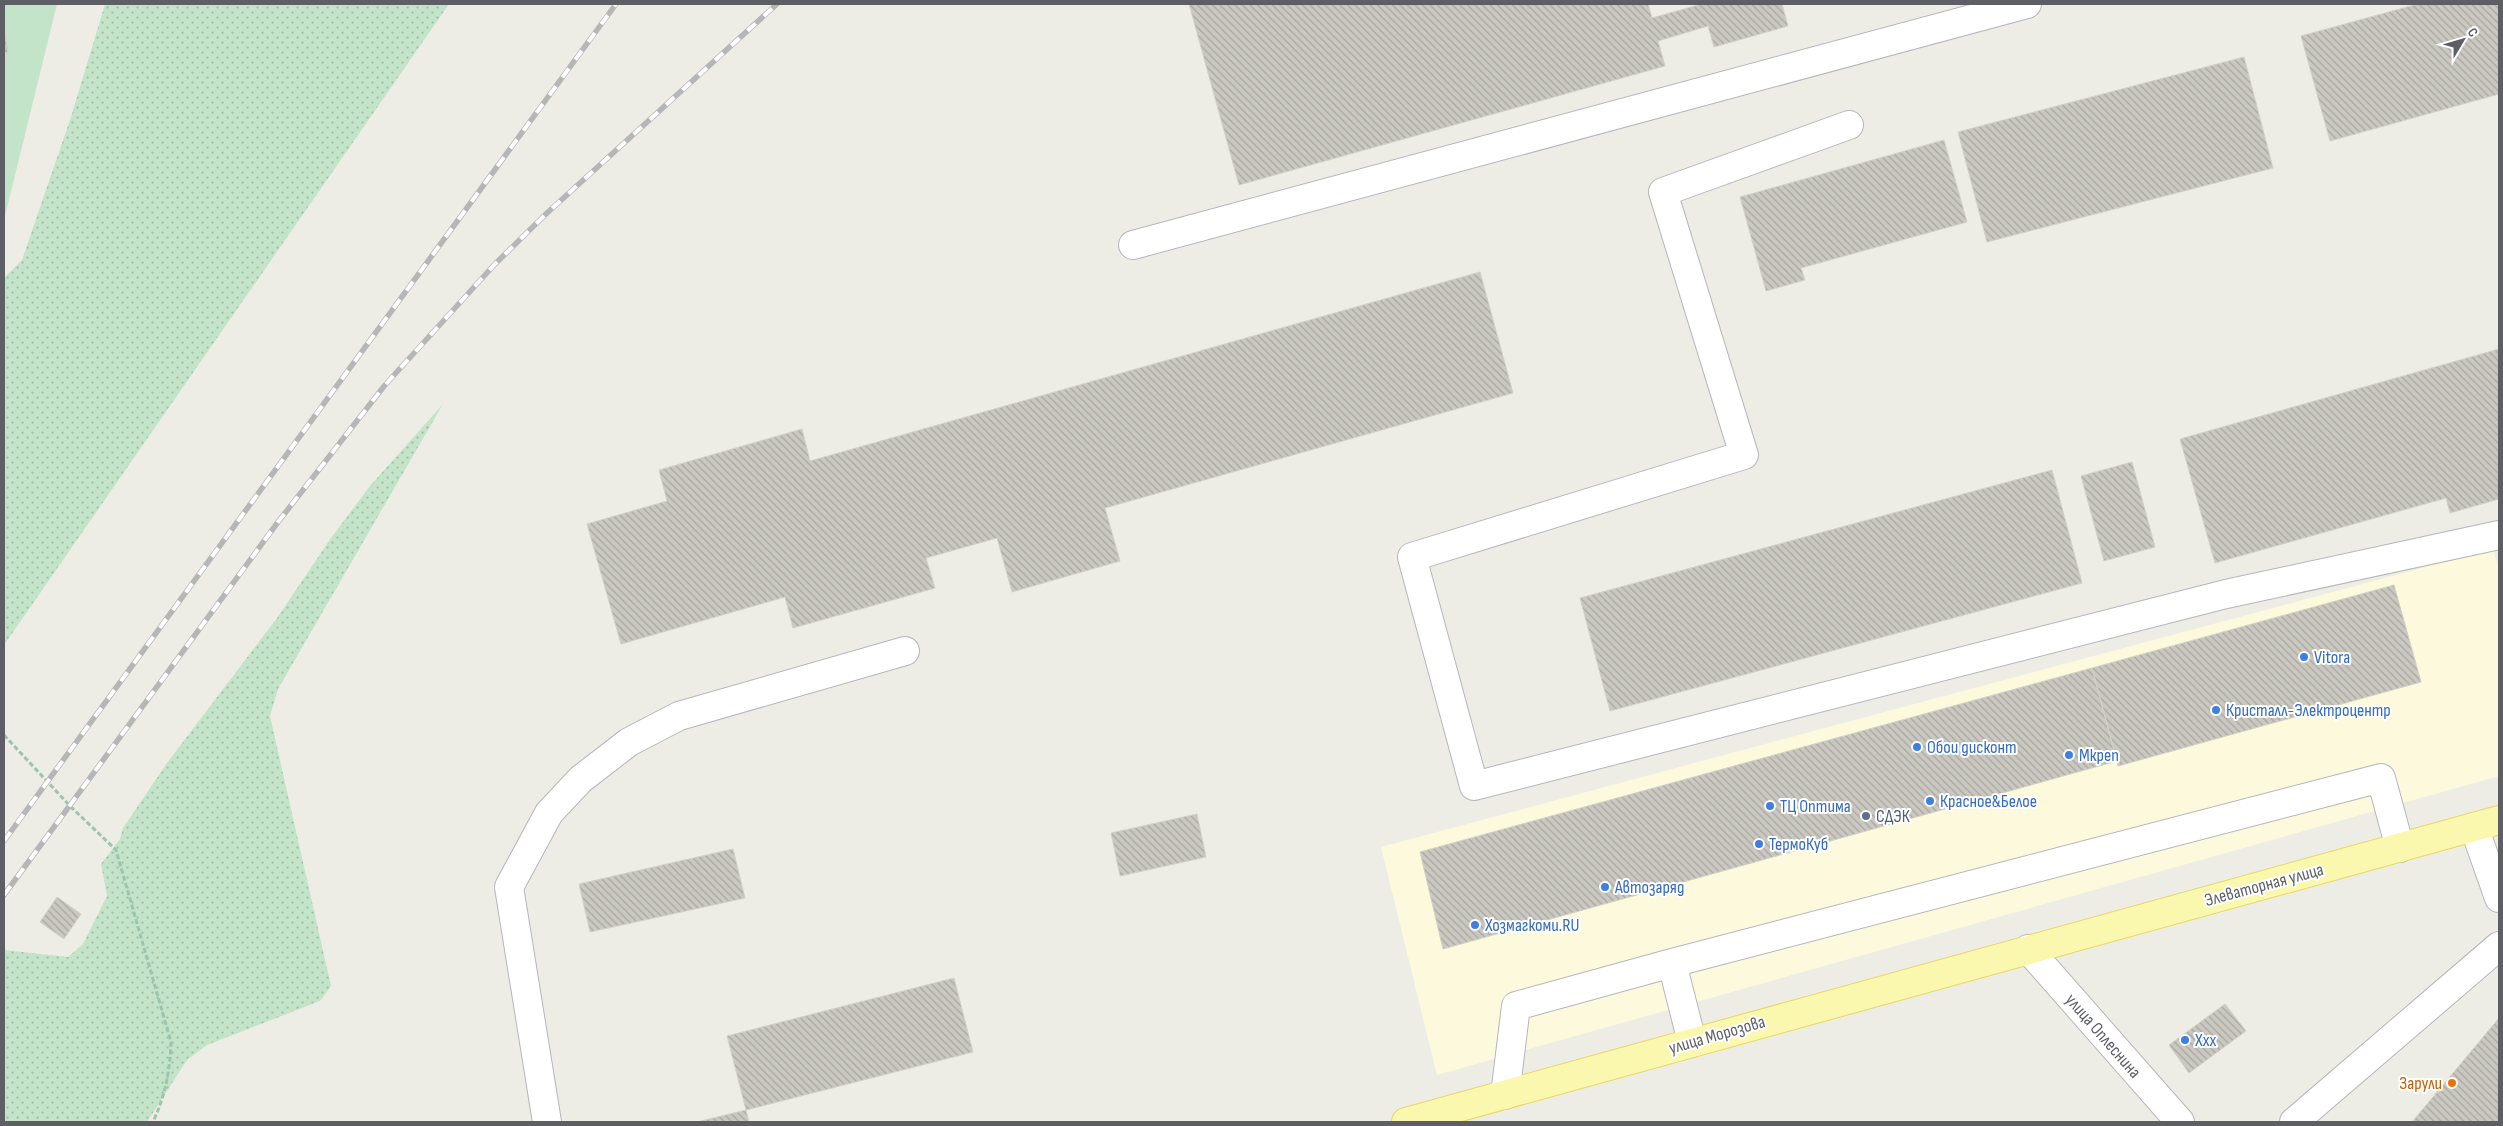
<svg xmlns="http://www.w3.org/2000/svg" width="2503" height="1126" viewBox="0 0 2503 1126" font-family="'Sofia Sans Condensed',sans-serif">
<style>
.commercial{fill:#fcf9dd}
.grass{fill:url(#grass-dots)}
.garden{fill:#c3e4c8}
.building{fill:url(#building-back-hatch);stroke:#d3d0c4}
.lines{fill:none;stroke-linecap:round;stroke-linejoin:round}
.minor-casing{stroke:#b5b6bb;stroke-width:30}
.major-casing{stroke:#e8d664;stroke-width:30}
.path{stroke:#9dc4ae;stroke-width:3;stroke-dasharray:5 2.5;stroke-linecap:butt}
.minor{stroke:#fff;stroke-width:28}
.major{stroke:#faf8ae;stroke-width:28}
.rail-casing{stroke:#b5b6b6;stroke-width:5.5}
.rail{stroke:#fff;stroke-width:4;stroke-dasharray:11;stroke-linecap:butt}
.shop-dot{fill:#3f7fe0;stroke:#fff;stroke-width:2}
.service-dot{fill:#5c6f8a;stroke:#fff;stroke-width:2}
.food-dot{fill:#e8710a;stroke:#fff;stroke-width:2}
.labels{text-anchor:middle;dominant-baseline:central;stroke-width:4;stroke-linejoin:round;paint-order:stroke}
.shop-label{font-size:18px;fill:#366cbe;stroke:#fff;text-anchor:start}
.service-label{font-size:18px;fill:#4e5e75;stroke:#fff;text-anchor:start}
.street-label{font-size:18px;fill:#5d5f64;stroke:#fff}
.food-label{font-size:18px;fill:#c56008;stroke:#fff;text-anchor:end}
</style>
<defs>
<pattern id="grass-dots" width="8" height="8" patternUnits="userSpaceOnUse" patternTransform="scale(1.25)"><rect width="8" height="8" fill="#c3e4c8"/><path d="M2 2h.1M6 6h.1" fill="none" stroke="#a2bca6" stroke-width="1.8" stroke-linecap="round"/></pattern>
<pattern id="building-back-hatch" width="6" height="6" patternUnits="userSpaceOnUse" patternTransform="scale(1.25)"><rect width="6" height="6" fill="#cac8c1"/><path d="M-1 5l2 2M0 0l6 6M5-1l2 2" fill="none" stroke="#a7a6a0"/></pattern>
</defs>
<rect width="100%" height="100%" fill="#eeede5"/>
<!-- commercial -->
<path class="commercial" d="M 2493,549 L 2499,569 L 2499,776 L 1437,1075 L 1381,847 Z"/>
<!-- grass -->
<path class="grass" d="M 105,4 L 449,4 L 4,645 L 4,278 L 22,260 L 71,117 Z
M 443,404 L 278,689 L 270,716 L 331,986 L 320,1001 L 207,1045 L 187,1060 L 147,1122 L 4,1122 L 4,950 L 68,957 L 83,944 L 107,896 L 101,864 L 120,839 L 123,828 L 167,763 L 277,618 L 331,538 L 370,486 Z"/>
<!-- garden -->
<path class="garden" d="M 4,4 L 57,4 L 4,220 Z"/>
<!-- building -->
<path class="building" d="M 1189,4 L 1648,4 L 1652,18 L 1702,4 L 1782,4 L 1788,26 L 1714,47 L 1708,26 L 1658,41 L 1665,66 L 1239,185 Z
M 2418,4 L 2499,4 L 2499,94 L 2330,141 L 2301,36 Z
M 4,30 L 8,52 L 4,53 Z
M 2244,57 L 2273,168 L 1987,242 L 1958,132 Z
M 1944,140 L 1967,222 L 1801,268 L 1805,280 L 1766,291 L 1740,197 Z
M 1480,272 L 1513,393 L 1105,508 L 1120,561 L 1012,592 L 997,538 L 926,558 L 935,588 L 793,628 L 785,597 L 621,644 L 587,524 L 667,501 L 659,470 L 802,429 L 810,461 Z
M 2499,349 L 2499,499 L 2450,513 L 2446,498 L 2215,563 L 2180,439 Z
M 2132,462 L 2155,547 L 2104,561 L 2081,476 Z
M 2052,470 L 2082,583 L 1610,711 L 1580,598 Z
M 2394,585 L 2421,682 L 2118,766 L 2092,668 Z
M 2092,668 L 2117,761 L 1443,949 L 1420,852 Z
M 1197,814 L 1206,857 L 1120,876 L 1111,833 Z
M 733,849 L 745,898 L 590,932 L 579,884 Z
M 57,897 L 81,914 L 64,939 L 40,922 Z
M 954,978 L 973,1052 L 746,1110 L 727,1036 Z
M 2225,1004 L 2246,1031 L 2189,1073 L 2169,1045 Z
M 2499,1018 L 2499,1122 L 2412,1122 Z
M 746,1110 L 749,1122 L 697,1122 Z"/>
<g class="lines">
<defs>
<path id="minor" d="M 1849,125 L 1663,192 L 1744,455 L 1412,557 L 1474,786 L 2226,594 L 2499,535
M 1133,245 L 2027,4
M 2474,827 L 2499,898
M 2028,949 L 2180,1122
M 1672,963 L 2381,778 L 2400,848
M 1505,1095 L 1516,1006 L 1672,963 L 1692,1042
M 547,1122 L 509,887 L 549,813 L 581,779 L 629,742 L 679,716 L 905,651
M 2294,1122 L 2499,946"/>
<path id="major" d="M 1406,1122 L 2499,820"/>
</defs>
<!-- minor casing -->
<use href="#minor" class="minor-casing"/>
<!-- major casing -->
<use href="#major" class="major-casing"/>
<!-- path -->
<path class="path" d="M 4,735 L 70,806 L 116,850 L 171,1042 C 170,1071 165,1096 153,1122"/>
<!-- minor -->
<use href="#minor" class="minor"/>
<!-- major -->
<use href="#major" class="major"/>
<defs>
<path id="rail" d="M 4,841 L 616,4
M 4,895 L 278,522 L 385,385 L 495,264 L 547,213 L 777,4"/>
</defs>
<!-- rail casing -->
<use href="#rail" class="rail-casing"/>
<!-- rail -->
<use href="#rail" class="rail"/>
</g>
<!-- markers -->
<g class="shop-dot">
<circle cx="2304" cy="657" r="5"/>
<circle cx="2216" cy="710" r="5"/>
<circle cx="1917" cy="747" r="5"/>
<circle cx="2069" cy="755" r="5"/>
<circle cx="1930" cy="801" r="5"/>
<circle cx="1770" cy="806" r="5"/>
<circle cx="1759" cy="844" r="5"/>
<circle cx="1605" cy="887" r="5"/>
<circle cx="1475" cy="925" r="5"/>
<circle cx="2185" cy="1040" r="5"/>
</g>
<circle class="service-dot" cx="1866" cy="816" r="5"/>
<circle class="food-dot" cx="2452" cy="1083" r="5"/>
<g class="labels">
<!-- shop labels -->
<g class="shop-label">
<text x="2314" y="657">Vitora</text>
<text x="2226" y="710">Кристалл-Электроцентр</text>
<text x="1927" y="747">Обои дисконт</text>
<text x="2079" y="755">Мкреп</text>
<text x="1940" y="801">Красное&amp;Белое</text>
<text x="1780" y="806">ТЦ Оптима</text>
<text x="1769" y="844">ТермоКуб</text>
<text x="1615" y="887">Автозаряд</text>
<text x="1485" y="925">Хозмагкоми.RU</text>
<text x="2195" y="1040">Xxx</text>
</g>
<!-- service labels -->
<g class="service-label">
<text x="1876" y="816">СДЭК</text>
</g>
<!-- street labels -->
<g class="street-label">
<text transform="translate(2264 885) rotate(-15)">Элеваторная улица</text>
<text transform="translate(1717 1035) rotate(-16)">улица Морозова</text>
<text transform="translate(2103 1036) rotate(49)">улица Оплеснина</text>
</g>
<!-- food labels -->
<g class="food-label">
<text x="2442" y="1083">Зарули</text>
</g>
</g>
<!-- border -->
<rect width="2503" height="1126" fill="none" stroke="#5d5f64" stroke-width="10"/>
<!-- north arrow -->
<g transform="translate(2463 40) rotate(52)" stroke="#ffffff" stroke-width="4" paint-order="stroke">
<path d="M0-4L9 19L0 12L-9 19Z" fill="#5d5f64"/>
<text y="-8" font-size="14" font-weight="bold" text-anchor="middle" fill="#5d5f64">С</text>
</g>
</svg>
